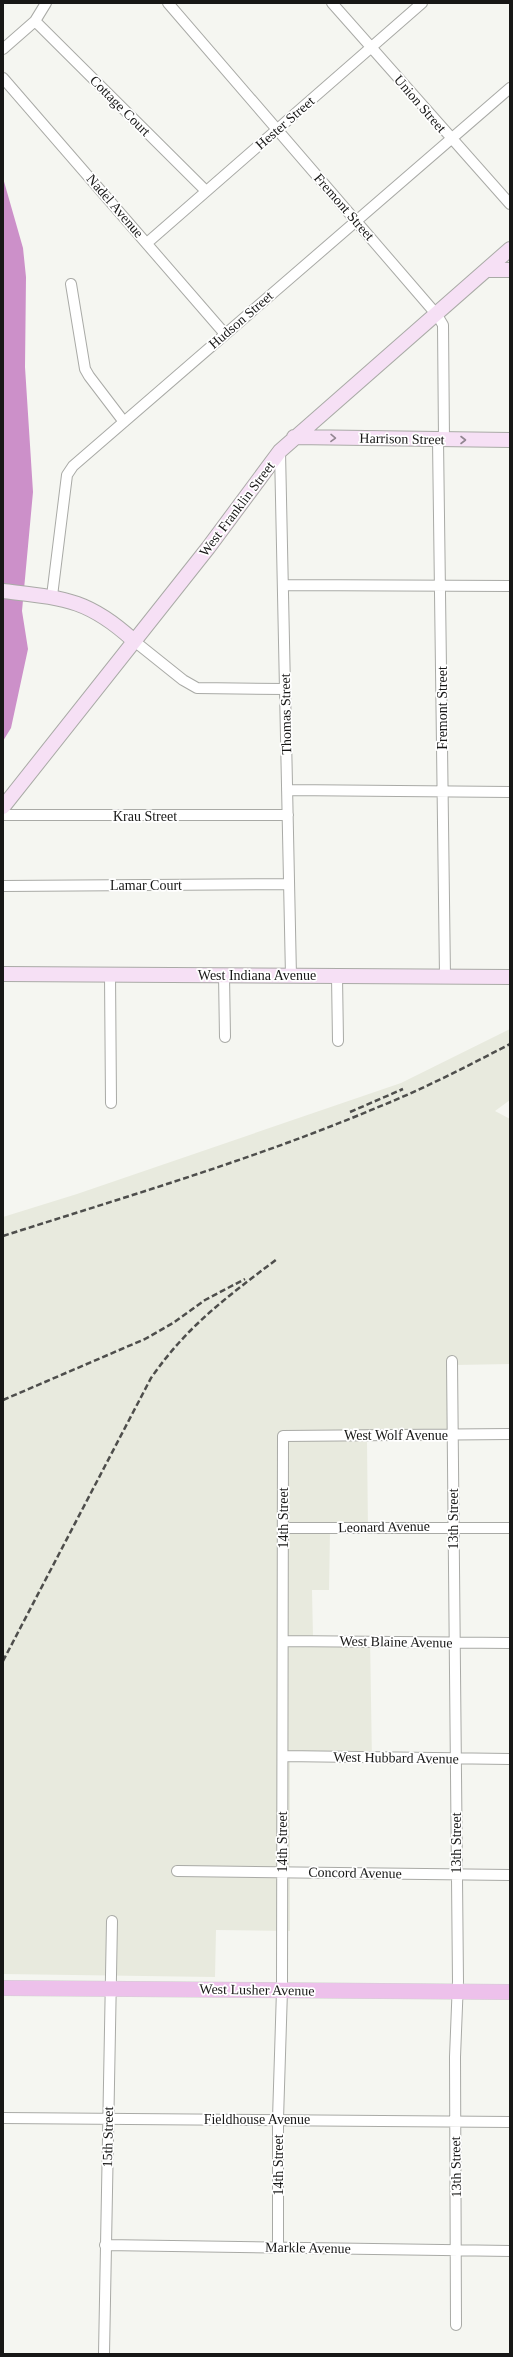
<svg xmlns="http://www.w3.org/2000/svg" width="513" height="2357" viewBox="0 0 513 2357" font-family="'Times New Roman',serif">
<style>
.built{fill:#e8eade}
.water{fill:#cc90c9}
.lines{fill:none;stroke-linecap:round;stroke-linejoin:round}
.street-casing{stroke:#a9aaa6;stroke-width:12}
.secondary-casing{stroke:#a9aaa6;stroke-width:16}
.primary-casing{stroke:#d1d1d0;stroke-width:16}
.street{stroke:#fff;stroke-width:10}
.secondary{stroke:#f6e0f5;stroke-width:14}
.primary{stroke:#edc1eb;stroke-width:15}
.rail{stroke:#4e4e4c;stroke-width:2.5;stroke-dasharray:6 3;stroke-linecap:butt}
.oneway{stroke:#928691}
.labels{text-anchor:middle;dominant-baseline:central;stroke-width:3.5;stroke-linejoin:round;paint-order:stroke}
.street-label{font-size:14px;fill:#171716;stroke:#fff}
</style>
<rect width="100%" height="100%" fill="#f5f6f1"/>
<!-- built -->
<path class="built" d="M 510,1029 L 510,1100 L 495,1111 L 510,1119 L 510,1364 L 455,1365 L 458,1440 L 367,1441 L 368,1531 L 330,1531 L 329,1590 L 312,1590 L 313,1637 L 370,1637 L 372,1762 L 290,1761 L 290,1931 L 216,1930 L 215,1977 L 3,1974 L 3,1217 L 77,1194 L 401,1083 Z"/>
<!-- water -->
<path class="water" d="M 3,178 L 23,248 L 26,277 L 25,367 L 33,492 L 22,611 L 28,649 L 11,728 L 3,741 Z"/>
<g class="lines">
<defs>
<path id="street" d="M 168,3 L 437,315 L 443,325 L 444,440
M 332,3 L 510,204
M 35,21 L 206,191
M 3,49 L 35,21 L 46,3
M 3,78 L 225,334
M 147,243 L 422,3
M 71,284 L 85,369 L 89,376 L 124,422
M 438,440 L 445,976
M 280,451 L 291,976
M 283,585 L 510,586
M 52,596 L 67,475 L 73,466 L 510,88
M 133,640 L 183,680 L 197,688 L 285,689
M 287,790 L 510,792
M 3,815 L 288,815
M 3,886 L 289,884
M 110,974 L 111,1103
M 224,975 L 225,1037
M 337,976 L 338,1041
M 452,1361 L 458,1981 L 455,2057 L 456,2325
M 283,1528 L 510,1528
M 283,1641 L 510,1643
M 283,1756 L 510,1759
M 177,1871 L 510,1875
M 3,2118 L 510,2122
M 105,2245 L 510,2251
M 278,2247 L 278,2119 L 282,1990 L 283,1436 L 510,1434
M 104,2354 L 112,1921"/>
<path id="secondary" d="M 487,270 L 510,270
M 294,437 L 510,440
M 3,591 C 62,598 87,598 133,640
M 3,807 L 208,548 L 280,451 L 510,249
M 3,974 L 510,977"/>
<path id="primary" d="M 3,1988 L 510,1992"/>
</defs>
<!-- street casing -->
<use href="#street" class="street-casing"/>
<!-- secondary casing -->
<use href="#secondary" class="secondary-casing"/>
<!-- primary casing -->
<use href="#primary" class="primary-casing"/>
<!-- street -->
<use href="#street" class="street"/>
<!-- secondary -->
<use href="#secondary" class="secondary"/>
<!-- primary -->
<use href="#primary" class="primary"/>
<!-- rail -->
<path class="rail" d="M 350,1112 L 403,1089
M 3,1236 C 128,1196 255,1159 376,1108 C 421,1090 466,1067 510,1044
M 3,1400 L 145,1339 L 173,1323 L 205,1300 L 245,1279
M 3,1661 L 151,1378 C 188,1325 227,1297 277,1259"/>
</g>
<!-- one-way arrows -->
<defs><path id="oneway-chevron" d="M-2-3.5L2.5 0L-2 3.5" fill="none" stroke-width="1.6" stroke-linecap="round" stroke-linejoin="round"/></defs>
<g class="oneway">
<use href="#oneway-chevron" transform="translate(333 438) rotate(1)"/>
<use href="#oneway-chevron" transform="translate(463 440)"/>
</g>
<g class="labels">
<!-- street labels -->
<g class="street-label">
<text transform="translate(420 104) rotate(49)">Union Street</text>
<text transform="translate(120 106) rotate(45)">Cottage Court</text>
<text transform="translate(285 123) rotate(-41)">Hester Street</text>
<text transform="translate(115 206) rotate(49)">Nadel Avenue</text>
<text transform="translate(344 207) rotate(49)">Fremont Street</text>
<text transform="translate(241 320) rotate(-41)">Hudson Street</text>
<text transform="translate(402 439) rotate(1)">Harrison Street</text>
<text transform="translate(237 509) rotate(-53)">West Franklin Street</text>
<text transform="translate(442 708) rotate(-90)">Fremont Street</text>
<text transform="translate(286 714) rotate(-91)">Thomas Street</text>
<text x="145" y="816">Krau Street</text>
<text x="146" y="885">Lamar Court</text>
<text x="257" y="975">West Indiana Avenue</text>
<text x="396" y="1435">West Wolf Avenue</text>
<text transform="translate(283 1518) rotate(-90)">14th Street</text>
<text transform="translate(453 1519) rotate(-90)">13th Street</text>
<text transform="translate(384 1527) rotate(-1)">Leonard Avenue</text>
<text transform="translate(396 1642) rotate(1)">West Blaine Avenue</text>
<text transform="translate(396 1758) rotate(1)">West Hubbard Avenue</text>
<text transform="translate(282 1842) rotate(-90)">14th Street</text>
<text transform="translate(456 1843) rotate(-90)">13th Street</text>
<text transform="translate(355 1873) rotate(1)">Concord Avenue</text>
<text transform="translate(257 1990) rotate(1)">West Lusher Avenue</text>
<text x="257" y="2119">Fieldhouse Avenue</text>
<text transform="translate(108 2137) rotate(-89)">15th Street</text>
<text transform="translate(278 2165) rotate(-90)">14th Street</text>
<text transform="translate(456 2167) rotate(-91)">13th Street</text>
<text transform="translate(308 2248) rotate(1)">Markle Avenue</text>
</g>
</g>
<!-- border -->
<rect width="513" height="2357" fill="none" stroke="#171716" stroke-width="8"/>
</svg>
